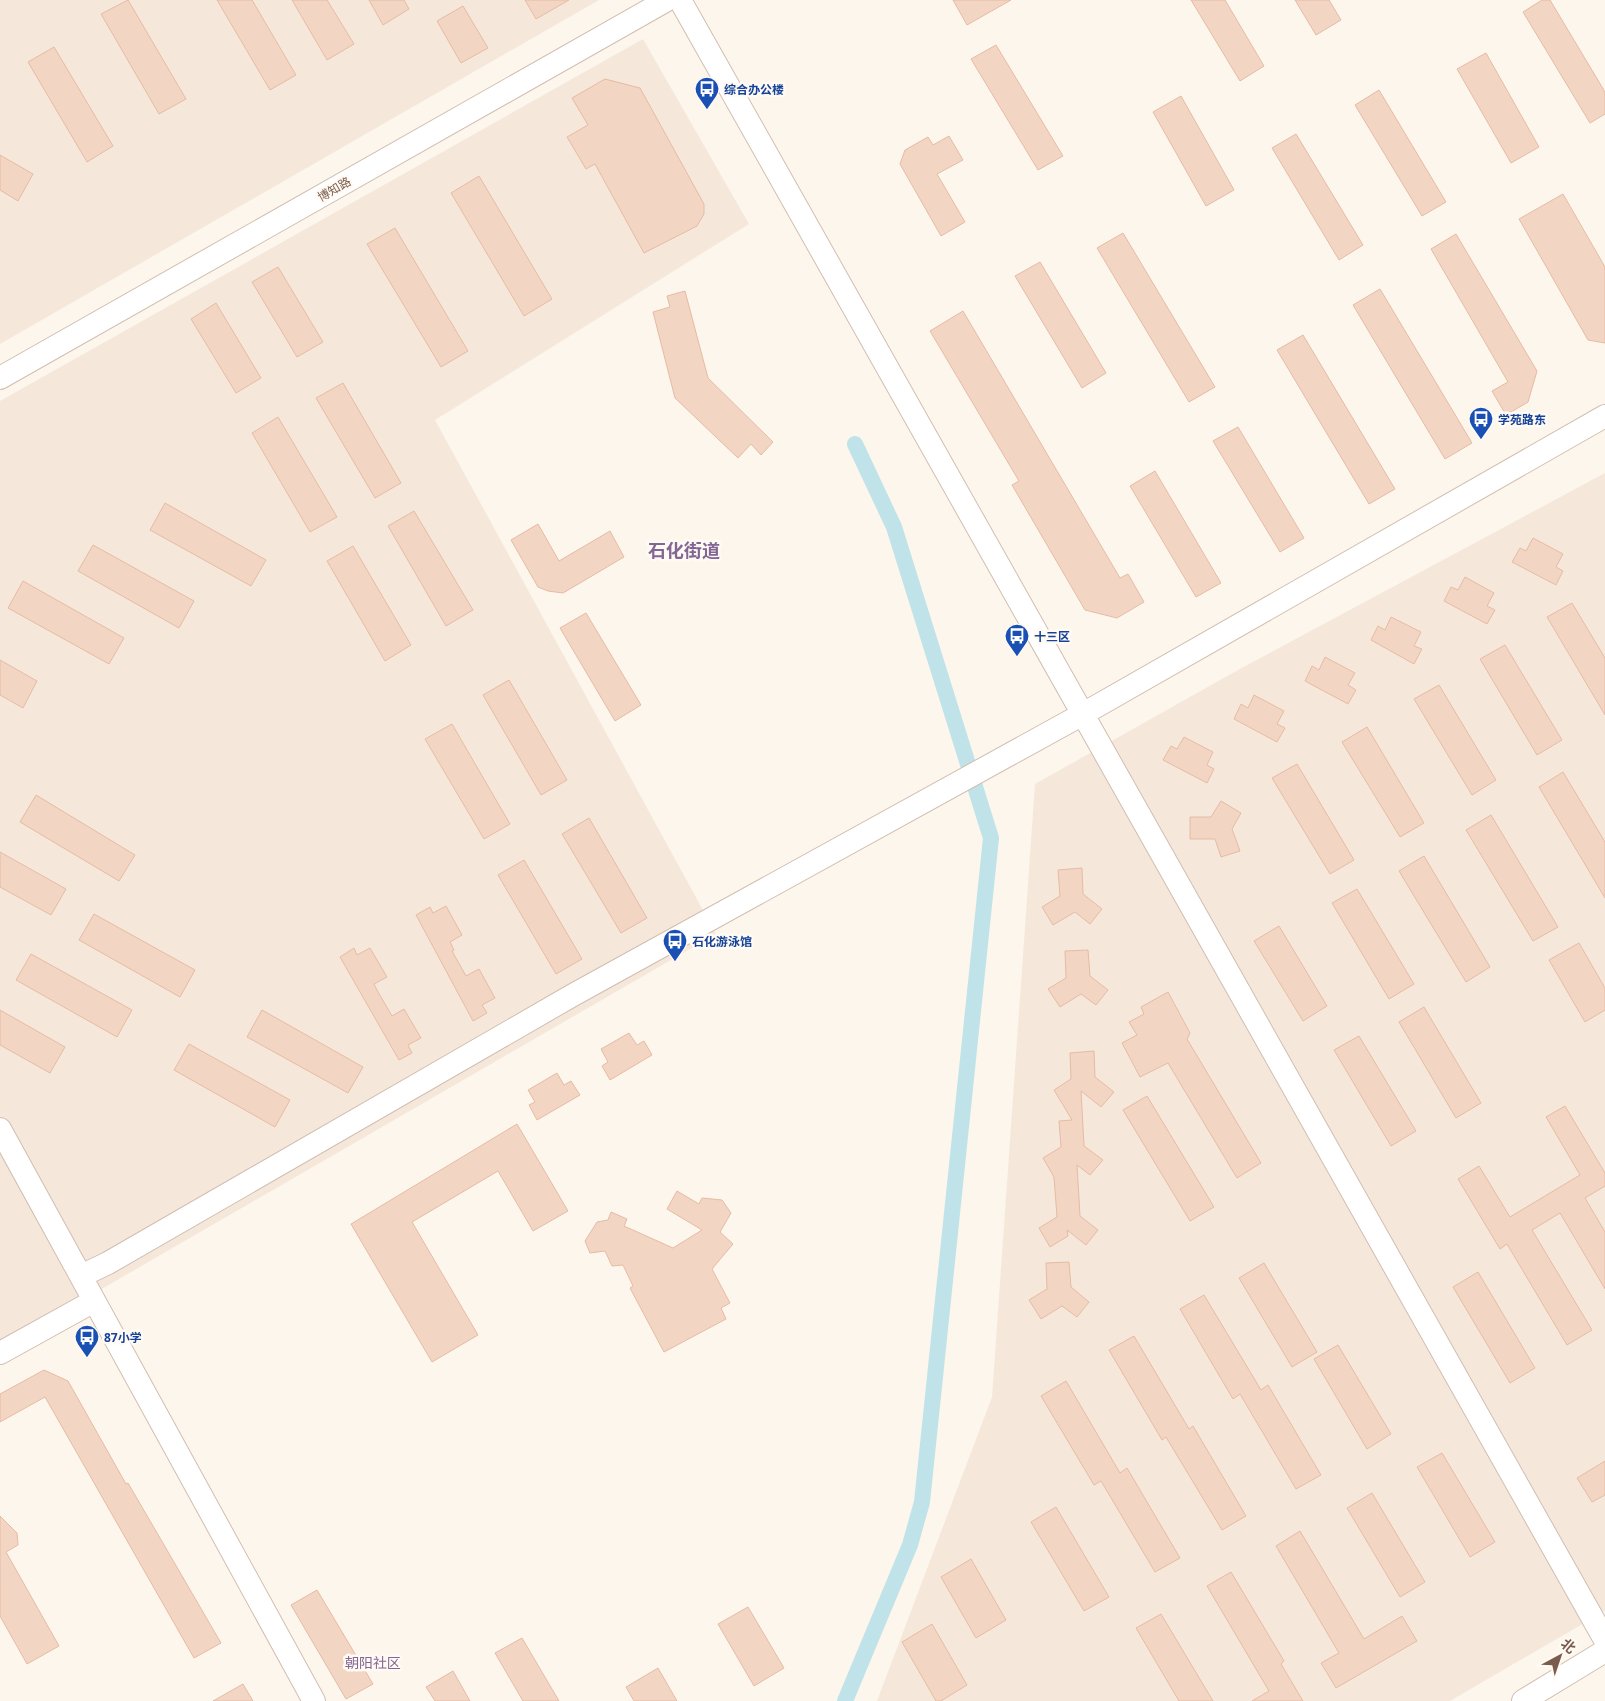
<svg xmlns="http://www.w3.org/2000/svg" width="1605" height="1701" viewBox="0 0 1605 1701" font-family="'Noto Sans','Noto Sans SC',sans-serif">
<style>
.residential{fill:#f5e8da}
.lines{fill:none;stroke-linecap:round;stroke-linejoin:round}
.canal{stroke:#bfe3e8;stroke-width:16}
.building{fill:#f3d5c3;stroke:#e6bba3}
.minor-casing{stroke:#d1beb0;stroke-width:24}
.minor{stroke:#fff;stroke-width:22}
.labels{text-anchor:middle;dominant-baseline:central;stroke-width:5;stroke-linejoin:round;paint-order:stroke}
.transit-label{font-size:12px;font-weight:bold;fill:#164399;stroke:#fffaf3;text-anchor:start}
.street-label{font-size:12px;fill:#7a5c4d;stroke:#fffaf3}
.neighbourhood-label{font-size:14px;fill:#846695;stroke:#fffaf3}
.district-label{font-size:18px;font-weight:bold;fill:#846695;stroke:#fffaf3}
</style>
<rect width="100%" height="100%" fill="#fdf6ec"/>
<!-- residential -->
<path class="residential" d="M 0,0 L 599,0 L 0,344 Z
M 643,39 L 749,224 L 435,420 L 716,934 L 74,1305 L 0,1345 L 0,401 Z
M 1605,473 L 1605,1611 L 1450,1701 L 877,1701 L 992,1397 L 1035,784 L 1238,670 Z"/>
<g class="lines">
<!-- canal -->
<path class="canal" d="M 845,1701 L 910,1545 L 922,1502 L 991,838 L 894,527 L 855,444"/>
</g>
<!-- building -->
<path class="building" d="M 128,0 L 186,99 L 159,114 L 101,14 Z
M 217,0 L 252,0 L 296,75 L 270,90 Z
M 292,0 L 327,0 L 354,44 L 327,60 Z
M 369,0 L 404,0 L 409,9 L 383,25 Z
M 525,0 L 569,0 L 536,19 Z
M 953,0 L 1011,0 L 967,25 Z
M 1191,0 L 1225,0 L 1264,66 L 1240,81 Z
M 1295,0 L 1329,0 L 1341,20 L 1316,35 Z
M 1542,0 L 1550,0 L 1605,92 L 1605,114 L 1590,123 L 1523,12 Z
M 463,6 L 488,48 L 461,63 L 437,21 Z
M 996,45 L 1063,156 L 1038,170 L 971,59 Z
M 54,47 L 113,146 L 87,162 L 28,62 Z
M 1486,53 L 1539,147 L 1511,163 L 1457,69 Z
M 605,79 L 640,88 L 704,204 L 704,214 L 697,226 L 644,253 L 595,164 L 586,169 L 567,137 L 588,125 L 572,98 Z
M 1379,90 L 1446,202 L 1422,216 L 1355,105 Z
M 1181,96 L 1234,190 L 1206,206 L 1153,112 Z
M 1296,134 L 1363,245 L 1339,260 L 1272,148 Z
M 949,136 L 963,160 L 937,174 L 965,222 L 941,236 L 900,164 L 905,150 L 928,137 L 933,145 Z
M 0,155 L 33,174 L 18,201 L 0,190 Z
M 479,176 L 552,299 L 524,316 L 451,193 Z
M 1563,194 L 1605,267 L 1605,343 L 1588,340 L 1519,219 Z
M 395,228 L 468,351 L 441,367 L 367,244 Z
M 1123,233 L 1215,387 L 1189,402 L 1097,248 Z
M 1456,234 L 1537,371 L 1528,402 L 1506,415 L 1492,391 L 1508,382 L 1431,249 Z
M 1040,262 L 1106,373 L 1082,388 L 1015,276 Z
M 278,267 L 323,342 L 297,357 L 252,282 Z
M 1380,289 L 1472,443 L 1445,459 L 1353,305 Z
M 685,291 L 708,378 L 773,442 L 761,455 L 751,444 L 738,458 L 675,398 L 653,312 L 670,307 L 667,296 Z
M 216,303 L 261,378 L 236,393 L 191,319 Z
M 963,311 L 1120,578 L 1128,574 L 1144,602 L 1117,618 L 1085,610 L 1012,485 L 1019,481 L 930,331 Z
M 1303,335 L 1395,489 L 1369,504 L 1277,350 Z
M 343,383 L 401,483 L 375,498 L 316,398 Z
M 278,417 L 337,517 L 310,532 L 252,433 Z
M 1238,427 L 1304,538 L 1280,552 L 1213,441 Z
M 1155,471 L 1221,583 L 1196,597 L 1130,486 Z
M 165,503 L 266,560 L 251,586 L 150,530 Z
M 414,511 L 473,610 L 446,626 L 388,526 Z
M 538,524 L 559,561 L 610,531 L 624,557 L 563,593 L 548,591 L 538,587 L 511,540 Z
M 1533,538 L 1563,554 L 1556,567 L 1563,571 L 1556,585 L 1512,562 L 1520,548 L 1526,551 Z
M 93,545 L 194,601 L 179,628 L 78,571 Z
M 353,546 L 411,645 L 385,661 L 327,561 Z
M 1465,577 L 1494,593 L 1487,606 L 1495,610 L 1487,624 L 1444,601 L 1451,587 L 1458,590 Z
M 23,581 L 124,638 L 109,664 L 8,608 Z
M 1572,603 L 1605,658 L 1605,715 L 1547,617 Z
M 586,613 L 641,705 L 615,721 L 560,628 Z
M 1391,617 L 1421,632 L 1414,646 L 1422,649 L 1414,664 L 1371,640 L 1378,626 L 1385,630 Z
M 1505,645 L 1562,740 L 1537,755 L 1480,659 Z
M 1325,657 L 1355,673 L 1348,685 L 1356,690 L 1348,704 L 1305,681 L 1312,666 L 1319,670 Z
M 0,660 L 37,681 L 23,708 L 0,695 Z
M 509,680 L 567,780 L 541,795 L 483,695 Z
M 1439,685 L 1496,780 L 1472,795 L 1414,699 Z
M 1254,695 L 1284,711 L 1277,724 L 1285,728 L 1277,742 L 1234,719 L 1241,704 L 1248,708 Z
M 452,724 L 510,824 L 484,839 L 425,739 Z
M 1367,727 L 1424,823 L 1400,837 L 1342,742 Z
M 1184,737 L 1213,752 L 1207,765 L 1214,769 L 1207,783 L 1163,760 L 1171,746 L 1177,749 Z
M 1297,764 L 1354,860 L 1330,874 L 1272,778 Z
M 1563,772 L 1605,842 L 1605,898 L 1539,787 Z
M 36,795 L 135,855 L 119,881 L 20,822 Z
M 1221,801 L 1241,813 L 1232,829 L 1240,851 L 1221,857 L 1215,839 L 1190,839 L 1190,817 L 1211,817 Z
M 1491,815 L 1558,927 L 1533,941 L 1466,830 Z
M 589,818 L 647,918 L 621,933 L 562,834 Z
M 0,852 L 66,889 L 51,915 L 0,887 Z
M 1424,856 L 1490,967 L 1466,982 L 1399,871 Z
M 524,860 L 582,959 L 556,974 L 498,875 Z
M 1082,868 L 1083,894 L 1102,909 L 1090,924 L 1075,912 L 1053,925 L 1042,907 L 1060,896 L 1058,870 Z
M 1357,889 L 1414,984 L 1389,999 L 1332,903 Z
M 446,906 L 462,935 L 450,942 L 454,950 L 452,951 L 466,976 L 479,969 L 495,998 L 482,1005 L 487,1013 L 473,1021 L 416,915 L 430,907 L 433,913 Z
M 94,914 L 195,970 L 180,997 L 79,940 Z
M 1279,926 L 1327,1006 L 1303,1021 L 1254,941 Z
M 1579,943 L 1605,988 L 1605,1010 L 1585,1022 L 1549,960 Z
M 354,948 L 357,955 L 370,948 L 387,977 L 374,984 L 378,992 L 392,1016 L 404,1009 L 421,1038 L 408,1045 L 412,1053 L 399,1060 L 340,957 Z
M 1088,950 L 1090,976 L 1108,990 L 1096,1005 L 1081,994 L 1060,1007 L 1048,989 L 1066,978 L 1065,951 Z
M 31,954 L 132,1010 L 117,1037 L 16,980 Z
M 1168,992 L 1190,1033 L 1187,1039 L 1261,1163 L 1237,1178 L 1168,1063 L 1140,1077 L 1122,1043 L 1137,1035 L 1129,1022 L 1144,1014 L 1141,1007 Z
M 1424,1007 L 1481,1103 L 1456,1118 L 1399,1022 Z
M 0,1010 L 65,1047 L 50,1073 L 0,1045 Z
M 262,1010 L 363,1067 L 348,1093 L 247,1037 Z
M 629,1033 L 637,1045 L 644,1041 L 652,1055 L 610,1080 L 602,1066 L 608,1062 L 601,1049 Z
M 1359,1036 L 1416,1131 L 1391,1146 L 1334,1050 Z
M 189,1044 L 290,1100 L 275,1127 L 174,1070 Z
M 1094,1051 L 1095,1077 L 1114,1092 L 1101,1107 L 1081,1091 L 1084,1146 L 1103,1160 L 1090,1175 L 1077,1165 L 1080,1216 L 1098,1230 L 1086,1245 L 1067,1230 L 1068,1236 L 1050,1247 L 1039,1228 L 1057,1217 L 1054,1177 L 1043,1158 L 1061,1147 L 1059,1121 L 1072,1120 L 1054,1090 L 1071,1079 L 1070,1053 Z
M 557,1073 L 564,1085 L 571,1081 L 580,1095 L 537,1120 L 529,1105 L 535,1102 L 528,1090 Z
M 1147,1096 L 1214,1207 L 1190,1221 L 1123,1110 Z
M 1565,1106 L 1605,1173 L 1605,1186 L 1585,1198 L 1605,1232 L 1605,1289 L 1560,1213 L 1532,1230 L 1592,1330 L 1567,1345 L 1507,1244 L 1500,1249 L 1458,1179 L 1479,1166 L 1510,1217 L 1580,1175 L 1546,1117 Z
M 517,1124 L 568,1211 L 533,1231 L 498,1171 L 412,1222 L 478,1335 L 432,1362 L 351,1224 Z
M 677,1191 L 699,1204 L 702,1198 L 722,1200 L 731,1213 L 720,1232 L 733,1244 L 712,1269 L 730,1303 L 721,1308 L 726,1319 L 664,1352 L 630,1288 L 633,1286 L 623,1265 L 612,1266 L 605,1251 L 590,1253 L 585,1241 L 597,1222 L 608,1220 L 611,1212 L 627,1219 L 624,1226 L 673,1248 L 702,1230 L 667,1209 Z
M 1069,1262 L 1071,1287 L 1089,1302 L 1077,1317 L 1062,1306 L 1041,1319 L 1029,1300 L 1047,1289 L 1046,1263 Z
M 1264,1263 L 1317,1352 L 1292,1367 L 1239,1278 Z
M 1478,1272 L 1535,1368 L 1510,1383 L 1453,1287 Z
M 1204,1295 L 1261,1390 L 1268,1385 L 1321,1475 L 1296,1489 L 1240,1394 L 1233,1399 L 1180,1309 Z
M 1134,1336 L 1189,1429 L 1193,1426 L 1246,1516 L 1222,1530 L 1166,1437 L 1162,1440 L 1109,1350 Z
M 1338,1345 L 1391,1434 L 1367,1449 L 1314,1359 Z
M 44,1370 L 68,1381 L 126,1484 L 128,1483 L 221,1643 L 194,1658 L 45,1397 L 0,1422 L 0,1394 Z
M 1066,1381 L 1120,1473 L 1127,1468 L 1180,1558 L 1155,1572 L 1101,1481 L 1094,1485 L 1041,1396 Z
M 1442,1453 L 1495,1542 L 1470,1557 L 1417,1467 Z
M 1605,1461 L 1605,1495 L 1592,1502 L 1577,1478 Z
M 1372,1493 L 1425,1582 L 1400,1597 L 1347,1508 Z
M 1056,1507 L 1109,1597 L 1084,1611 L 1031,1522 Z
M 0,1516 L 17,1533 L 18,1545 L 6,1552 L 59,1646 L 27,1664 L 0,1616 Z
M 1300,1531 L 1364,1639 L 1402,1616 L 1417,1641 L 1336,1688 L 1321,1663 L 1339,1653 L 1276,1546 Z
M 971,1559 L 1006,1620 L 976,1638 L 941,1577 Z
M 1231,1572 L 1284,1661 L 1281,1664 L 1303,1701 L 1252,1701 L 1269,1691 L 1207,1586 Z
M 317,1590 L 373,1684 L 346,1699 L 291,1605 Z
M 748,1607 L 784,1668 L 754,1686 L 718,1624 Z
M 1161,1614 L 1213,1701 L 1179,1701 L 1136,1628 Z
M 932,1624 L 967,1685 L 941,1701 L 936,1701 L 902,1642 Z
M 522,1638 L 559,1701 L 523,1701 L 495,1653 Z
M 658,1668 L 677,1701 L 634,1701 L 626,1687 Z
M 453,1671 L 470,1701 L 435,1701 L 426,1687 Z
M 243,1684 L 253,1701 L 213,1701 Z"/>
<g class="lines">
<defs>
<path id="minor" d="M 680,0 L 1605,1640
M 0,378 L 667,0
M 0,1129 L 314,1701
M 81,1276 L 108,1263 L 573,995 L 1083,714 L 1605,416
M 0,1353 L 94,1301
M 1523,1701 L 1605,1651"/>
</defs>
<!-- minor casing -->
<use href="#minor" class="minor-casing"/>
<!-- minor -->
<use href="#minor" class="minor"/>
</g>
<!-- icons -->
<defs>
<symbol id="bus-pin" viewBox="-11 -11 22 30"><path d="M0 17L-7.5 6A9.5 9.5 0 1 1 7.5 6Z" fill="#1a4fb4" stroke="#fffaf3"/><path d="M-5-6H5V4H4V6H2V4H-2V6H-4V4H-5ZM-3.5-4V0h7V-4ZM-3.5 1.2v1.5H-2V1.2ZM2 1.2v1.5H3.5V1.2Z" fill="#fff"/></symbol>
</defs>
<g fill-rule="evenodd">
<use href="#bus-pin" x="693" y="75" width="28" height="38"/>
<use href="#bus-pin" x="1467" y="405" width="28" height="38"/>
<use href="#bus-pin" x="1003" y="622" width="28" height="38"/>
<use href="#bus-pin" x="661" y="927" width="28" height="38"/>
<use href="#bus-pin" x="73" y="1323" width="28" height="38"/>
</g>
<g class="labels">
<!-- transit labels -->
<g class="transit-label">
<text x="724" y="89">综合办公楼</text>
<text x="1498" y="419">学苑路东</text>
<text x="1034" y="636">十三区</text>
<text x="692" y="941">石化游泳馆</text>
<text x="104" y="1337">87小学</text>
</g>
<!-- street labels -->
<g class="street-label">
<text transform="translate(334 189) rotate(-30)">博知路</text>
</g>
<!-- neighbourhood labels -->
<g class="neighbourhood-label">
<text x="373" y="1662">朝阳社区</text>
</g>
<!-- district labels -->
<g class="district-label">
<text x="684" y="550">石化街道</text>
</g>
</g>
<!-- north arrow -->
<g transform="translate(1560 1656) rotate(40)" stroke="#fffaf3" stroke-width="4" paint-order="stroke">
<path d="M0-4L9 19L0 12L-9 19Z" fill="#7a5c4d"/>
<text y="-8" font-size="14" font-weight="bold" text-anchor="middle" fill="#7a5c4d">北</text>
</g>
</svg>
